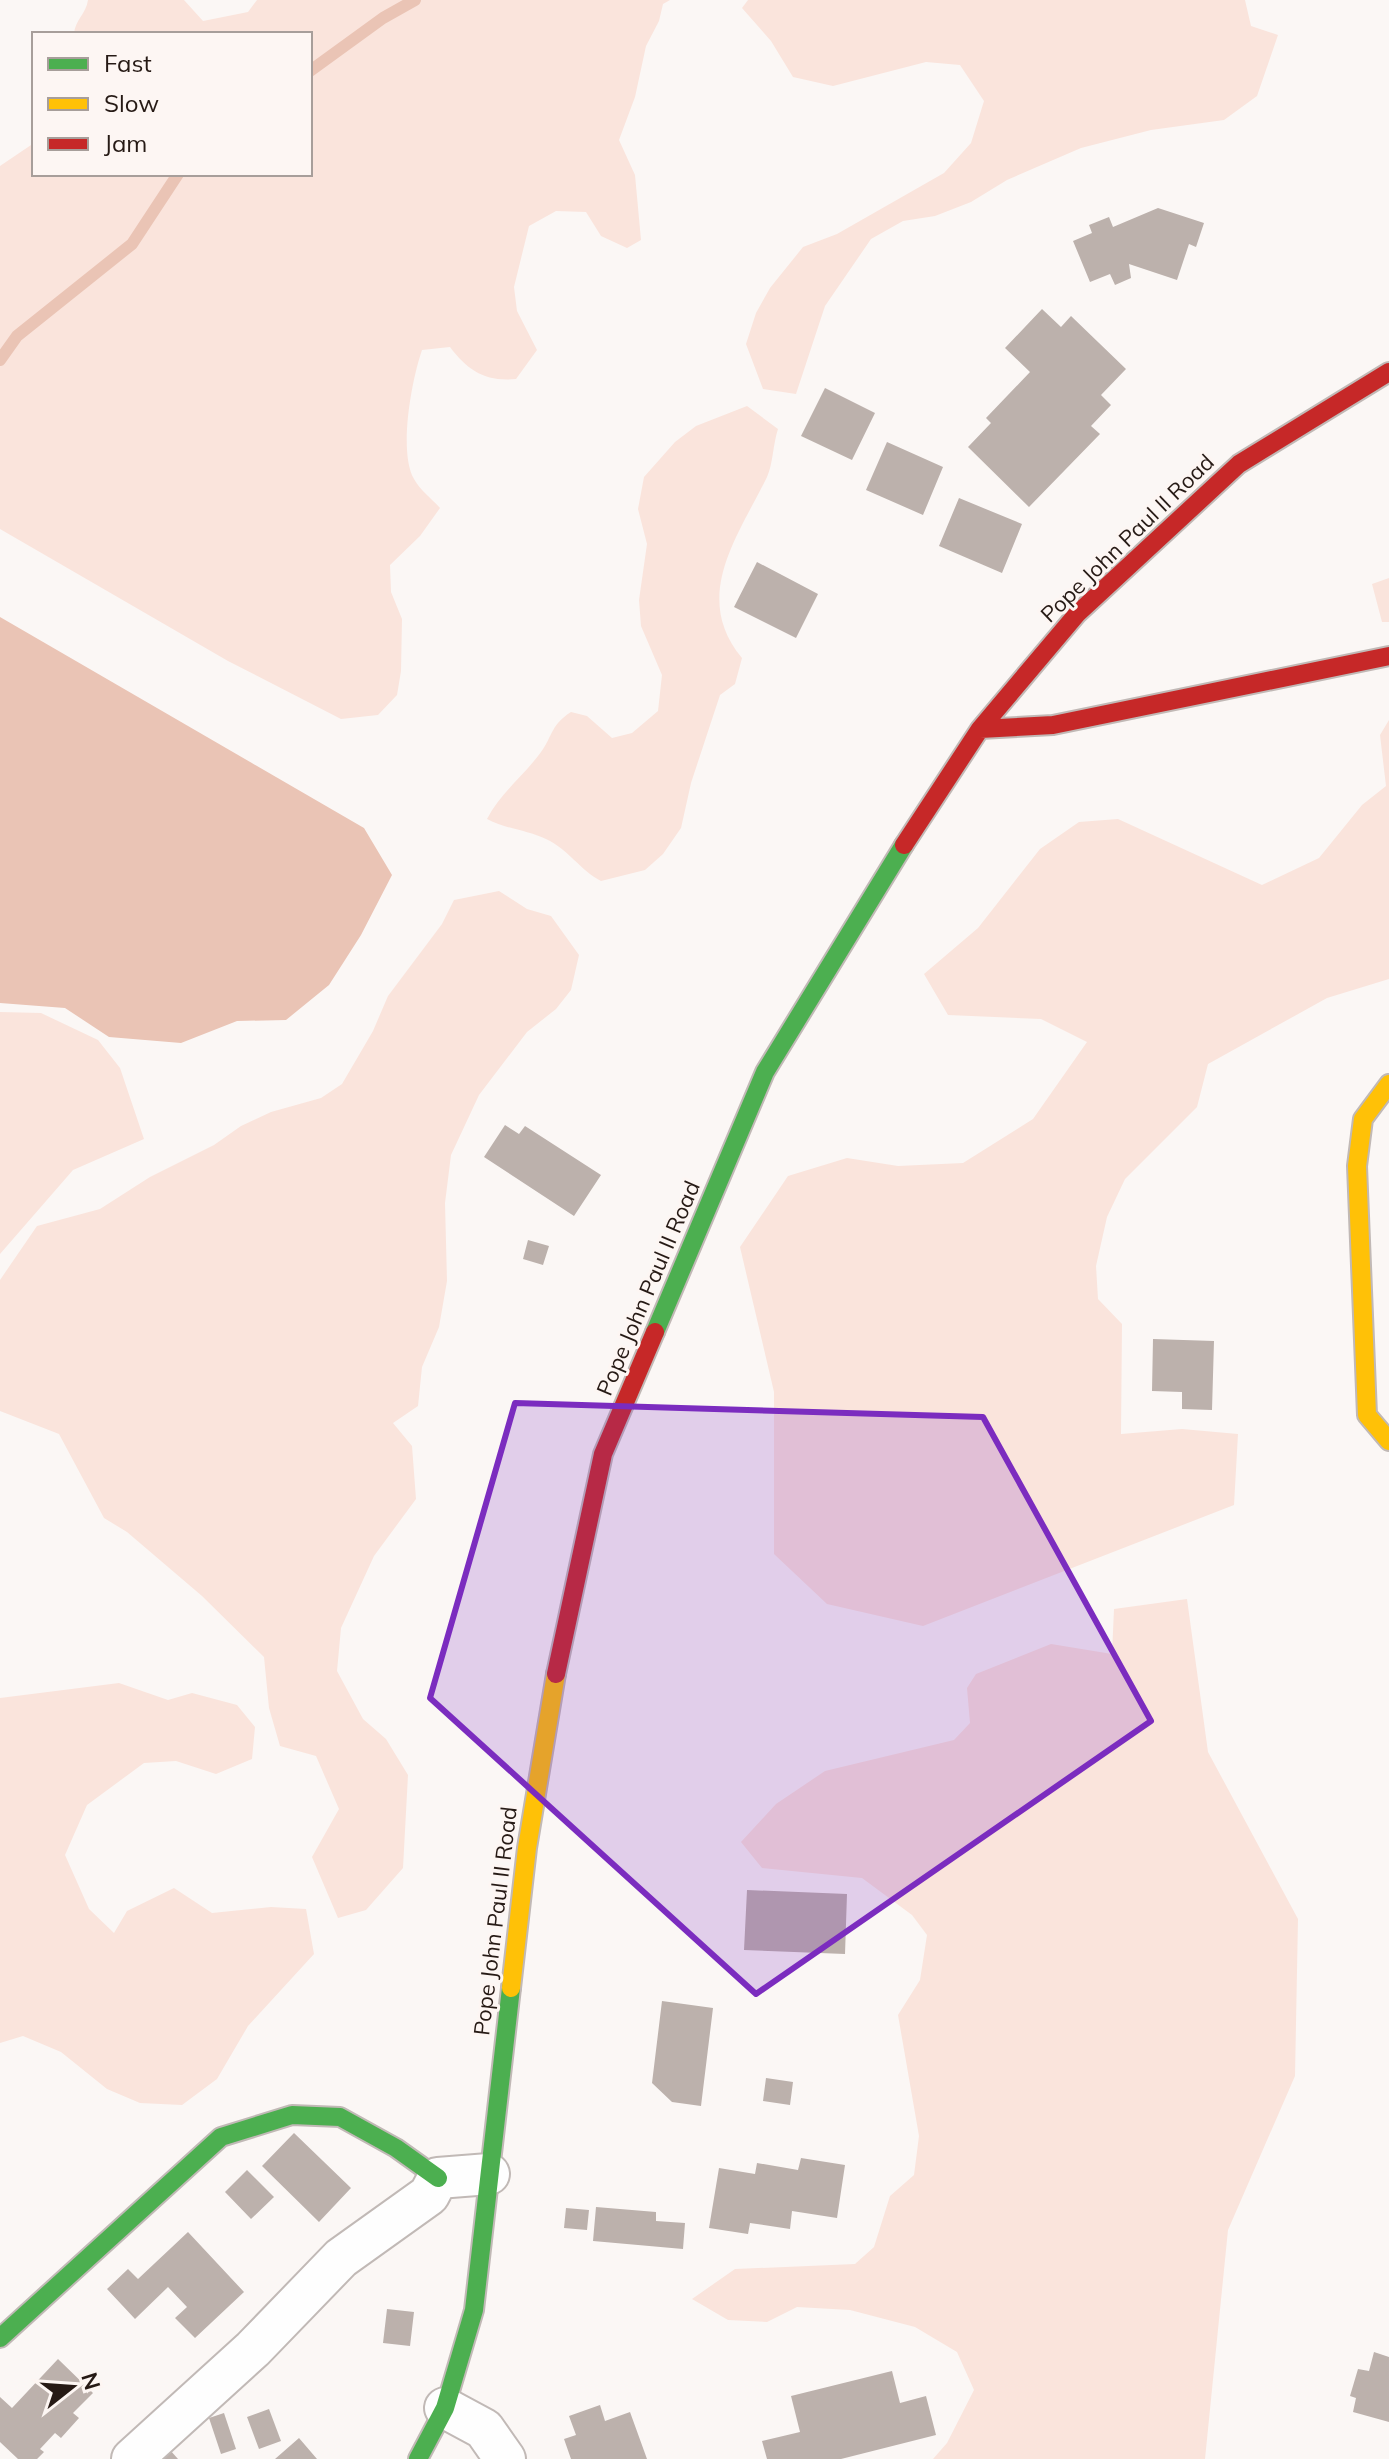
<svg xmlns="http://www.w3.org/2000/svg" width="1389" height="2459" viewBox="0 0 1389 2459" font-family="Mulish,sans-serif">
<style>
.green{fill:#fae4dc}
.water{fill:#eac4b5}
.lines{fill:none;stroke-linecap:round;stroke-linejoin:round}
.stream{stroke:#eac4b5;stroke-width:12}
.building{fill:#bcb1ac}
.street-casing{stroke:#c1b9b6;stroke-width:44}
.fast-casing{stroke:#c1b9b6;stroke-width:22}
.slow-casing{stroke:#c1b9b6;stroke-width:22}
.jam-casing{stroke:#c1b9b6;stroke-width:22}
.street{stroke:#fefefe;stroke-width:40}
.fast{stroke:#4caf50;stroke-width:18}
.slow{stroke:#ffc107;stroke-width:18}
.jam{stroke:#c62828;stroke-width:18}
.marked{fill:#7b2cbf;fill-opacity:0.2;stroke:#7b2cbf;stroke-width:6;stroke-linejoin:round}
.labels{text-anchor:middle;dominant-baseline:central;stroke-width:6;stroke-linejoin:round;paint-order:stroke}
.street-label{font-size:22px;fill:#261a15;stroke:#fdf6f3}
</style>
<rect width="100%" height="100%" fill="#fbf7f5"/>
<!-- green -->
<path class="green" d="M 88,0 L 184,0 L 203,21 L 248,12 L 257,0 L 670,0 L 663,4 L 659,21 L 646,46 L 635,97 L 619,140 L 635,175 L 641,240 L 627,248 L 601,236 L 586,212 L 556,211 L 529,226 L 514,287 L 517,311 L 537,350 L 516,379 C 486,382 468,371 450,347 L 422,350 C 412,379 398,451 414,479 C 420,490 432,499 440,508 L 420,536 L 390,565 L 391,592 L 402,619 L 401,671 L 397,695 L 378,715 L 341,719 L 228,661 L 0,529 L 0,166 L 34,143 L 34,174 L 310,174 L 310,34 L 74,34 C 75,20 86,14 88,0 Z
M 748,0 L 1245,0 L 1251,26 L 1278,35 L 1257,96 L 1224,120 L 1151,130 L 1081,148 L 1007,180 L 971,202 L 935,216 L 903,221 L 871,239 L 825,306 L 796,394 L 763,389 L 746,344 L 756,313 L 770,288 L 803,247 L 837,234 L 944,173 L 971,143 L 984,101 L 960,65 L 926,62 L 833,86 L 793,77 L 771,41 L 742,8 Z
M 747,406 L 778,429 C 773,444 773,464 767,477 C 738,536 691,597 742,658 L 735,684 L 720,695 L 691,783 L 681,828 L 663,854 L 645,870 L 601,881 C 580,870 568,849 546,839 C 527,830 506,829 487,819 C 500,794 521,778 538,756 C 553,738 549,726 571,712 L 587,716 L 612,738 L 632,733 L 658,711 L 662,675 L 641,626 L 639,600 L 647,544 L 638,509 L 644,477 L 675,442 L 696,426 Z
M 1389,578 L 1389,622 L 1382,622 L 1372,584 Z
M 1389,720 L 1389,979 L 1327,998 L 1208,1064 L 1197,1107 L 1125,1179 L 1107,1217 L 1096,1266 L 1098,1299 L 1122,1324 L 1121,1434 L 1182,1429 L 1238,1434 L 1234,1505 L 923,1626 L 827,1604 L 774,1554 L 774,1392 L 740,1247 L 788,1176 L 847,1158 L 898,1166 L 963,1163 L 1033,1119 L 1087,1042 L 1041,1019 L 948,1015 L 924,974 L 978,928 L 1040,849 L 1079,822 L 1118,819 L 1262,885 L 1319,858 L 1362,805 L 1386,786 L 1380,735 Z
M 499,891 L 527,909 L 551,916 L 579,955 L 571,990 L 556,1009 L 527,1032 L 479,1095 L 451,1155 L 445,1203 L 447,1281 L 439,1327 L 422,1367 L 418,1406 L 393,1423 L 412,1446 L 416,1499 L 374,1556 L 341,1628 L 337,1671 L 363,1719 L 386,1739 L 408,1775 L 403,1868 L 366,1910 L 338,1918 L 312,1857 L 339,1809 L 316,1756 L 280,1746 L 269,1708 L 264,1657 L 202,1596 L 127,1532 L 104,1518 L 59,1434 L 0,1411 L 0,1280 L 37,1226 L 100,1209 L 150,1177 L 214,1145 L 241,1126 L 271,1112 L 321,1098 L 342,1084 L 373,1031 L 388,996 L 442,924 L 454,900 Z
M 0,1012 L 41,1013 L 98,1040 L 120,1068 L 144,1139 L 73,1170 L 0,1254 Z
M 1187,1599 L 1208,1752 L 1298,1919 L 1295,2076 L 1228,2230 L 1205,2459 L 933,2459 L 947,2443 L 974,2390 L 957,2352 L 915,2327 L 850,2310 L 797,2307 L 767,2322 L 728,2320 L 692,2299 L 735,2269 L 855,2264 L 874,2247 L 890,2196 L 914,2175 L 919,2136 L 898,2015 L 920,1980 L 927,1935 L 912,1915 L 862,1878 L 762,1868 L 741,1842 L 776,1804 L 825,1771 L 954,1740 L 970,1723 L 967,1688 L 976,1674 L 1051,1644 L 1112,1654 L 1114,1609 Z
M 119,1683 L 168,1700 L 192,1693 L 237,1705 L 255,1727 L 252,1759 L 216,1774 L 176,1761 L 144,1763 L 87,1805 L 65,1855 L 89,1909 L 114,1933 L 127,1911 L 174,1888 L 212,1913 L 271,1907 L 306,1909 L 314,1954 L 248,2026 L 217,2079 L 182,2105 L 140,2103 L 107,2089 L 61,2052 L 23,2036 L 0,2043 L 0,1698 Z"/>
<!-- water -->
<path class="water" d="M 0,617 L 364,828 L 392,875 L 361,935 L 329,985 L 286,1020 L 237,1021 L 181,1043 L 109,1037 L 65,1008 L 0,1003 Z"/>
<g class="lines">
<!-- stream -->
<path class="stream" d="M 310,71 L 383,18 L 415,0
M 0,360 L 17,336 L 132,244 L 178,174"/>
</g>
<!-- building -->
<path class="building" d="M 1158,208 L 1204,223 L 1196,247 L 1189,244 L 1177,280 L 1129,264 L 1131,278 L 1115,285 L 1110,274 L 1090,282 L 1073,241 L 1092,233 L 1089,225 L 1109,217 L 1113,227 Z
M 1042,309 L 1061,327 L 1071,316 L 1126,369 L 1101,395 L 1111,405 L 1091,426 L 1100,434 L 1029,507 L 968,447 L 991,423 L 986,418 L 1030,372 L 1005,348 Z
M 825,388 L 875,413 L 852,460 L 801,436 Z
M 887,442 L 943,467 L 923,515 L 866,490 Z
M 959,498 L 1022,524 L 1002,573 L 939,546 Z
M 757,562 L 818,594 L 796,638 L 734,607 Z
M 505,1125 L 519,1134 L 525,1126 L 601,1175 L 574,1216 L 484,1157 Z
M 528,1240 L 549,1246 L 543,1265 L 523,1259 Z
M 1153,1339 L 1214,1341 L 1212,1410 L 1182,1409 L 1182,1392 L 1152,1391 Z
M 747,1890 L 847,1894 L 845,1954 L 744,1950 Z
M 662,2001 L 713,2008 L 701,2106 L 672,2102 L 652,2083 Z
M 766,2078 L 793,2082 L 790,2105 L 763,2101 Z
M 294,2133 L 351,2188 L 319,2222 L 262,2166 Z
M 801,2158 L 845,2165 L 837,2218 L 792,2211 L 790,2229 L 750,2223 L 748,2234 L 709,2228 L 719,2168 L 755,2174 L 757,2163 L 798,2170 Z
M 247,2170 L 274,2197 L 251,2219 L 225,2192 Z
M 596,2207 L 656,2212 L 656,2221 L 685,2223 L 683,2249 L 593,2241 Z
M 566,2208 L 589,2210 L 587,2230 L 564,2228 Z
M 188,2232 L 244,2292 L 195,2338 L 175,2318 L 187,2307 L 168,2287 L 135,2319 L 107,2289 L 128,2269 L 138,2279 Z
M 387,2309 L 414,2312 L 410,2346 L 383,2343 Z
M 1374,2352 L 1389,2357 L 1389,2422 L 1353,2412 L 1356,2398 L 1350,2396 L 1358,2369 L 1369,2371 Z
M 58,2359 L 93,2393 L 73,2413 L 79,2418 L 61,2438 L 55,2433 L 40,2449 L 44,2452 L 37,2459 L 18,2459 L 0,2442 L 0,2397 L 12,2408 Z
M 892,2371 L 900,2403 L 926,2396 L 936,2435 L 841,2459 L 767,2459 L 762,2441 L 800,2432 L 791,2396 Z
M 600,2405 L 605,2421 L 630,2412 L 647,2459 L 571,2459 L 564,2439 L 576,2435 L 569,2416 Z
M 269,2409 L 281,2441 L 259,2449 L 247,2417 Z
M 224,2413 L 236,2449 L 221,2454 L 209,2418 Z
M 299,2438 L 317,2459 L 275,2459 Z
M 170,2450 L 178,2459 L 160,2459 Z"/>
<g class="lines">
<defs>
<path id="street" d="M 445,2408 L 484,2429 L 505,2459
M 132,2459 L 253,2349 L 341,2258 L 429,2195 L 438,2178 L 489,2174"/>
<path id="fast" d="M 655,1332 L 765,1072 L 904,845
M 0,2338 L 221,2137 L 292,2115 L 340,2117 L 396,2148 L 438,2178
M 418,2459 L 445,2408 L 474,2310 L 511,1988"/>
<path id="slow" d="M 1389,1084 L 1363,1119 L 1357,1166 L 1367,1415 L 1389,1441
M 511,1988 L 527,1848 L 556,1674"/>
<path id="jam" d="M 980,729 L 1053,725 L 1389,656
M 904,845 L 980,729 L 1077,614 L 1239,464 L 1389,372
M 556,1674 L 603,1454 L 655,1332"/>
</defs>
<!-- street casing -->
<use href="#street" class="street-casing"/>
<!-- fast casing -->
<use href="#fast" class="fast-casing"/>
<!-- slow casing -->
<use href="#slow" class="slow-casing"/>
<!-- jam casing -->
<use href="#jam" class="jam-casing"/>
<!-- street -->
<use href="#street" class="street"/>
<!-- fast -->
<use href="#fast" class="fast"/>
<!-- slow -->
<use href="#slow" class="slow"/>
<!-- jam -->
<use href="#jam" class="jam"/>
</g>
<!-- marked area -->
<path class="marked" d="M 515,1403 L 983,1417 L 1151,1721 L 756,1994 L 430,1698 Z"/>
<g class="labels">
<!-- street labels -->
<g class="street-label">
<text transform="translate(1127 538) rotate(-44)">Pope John Paul II Road</text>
<text transform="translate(648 1288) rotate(-67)">Pope John Paul II Road</text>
<text transform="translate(495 1921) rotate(-83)">Pope John Paul II Road</text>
</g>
</g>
<!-- legend -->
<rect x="32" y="32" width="280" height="144" fill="#fdf6f3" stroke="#a79e9a" stroke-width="2"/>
<rect x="48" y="58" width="40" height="12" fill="#4caf50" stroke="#a79e9a" stroke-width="2"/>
<text x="104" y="72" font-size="24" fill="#261a15">Fast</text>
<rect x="48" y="98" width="40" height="12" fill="#ffc107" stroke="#a79e9a" stroke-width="2"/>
<text x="104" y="112" font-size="24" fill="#261a15">Slow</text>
<rect x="48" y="138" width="40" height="12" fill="#c62828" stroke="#a79e9a" stroke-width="2"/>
<text x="104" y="152" font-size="24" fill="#261a15">Jam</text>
<!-- north arrow -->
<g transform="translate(72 2387) rotate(73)" stroke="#fdf6f3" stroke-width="6" paint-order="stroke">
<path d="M0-6L14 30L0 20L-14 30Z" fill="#261a15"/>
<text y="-12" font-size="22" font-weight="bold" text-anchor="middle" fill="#261a15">N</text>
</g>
</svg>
